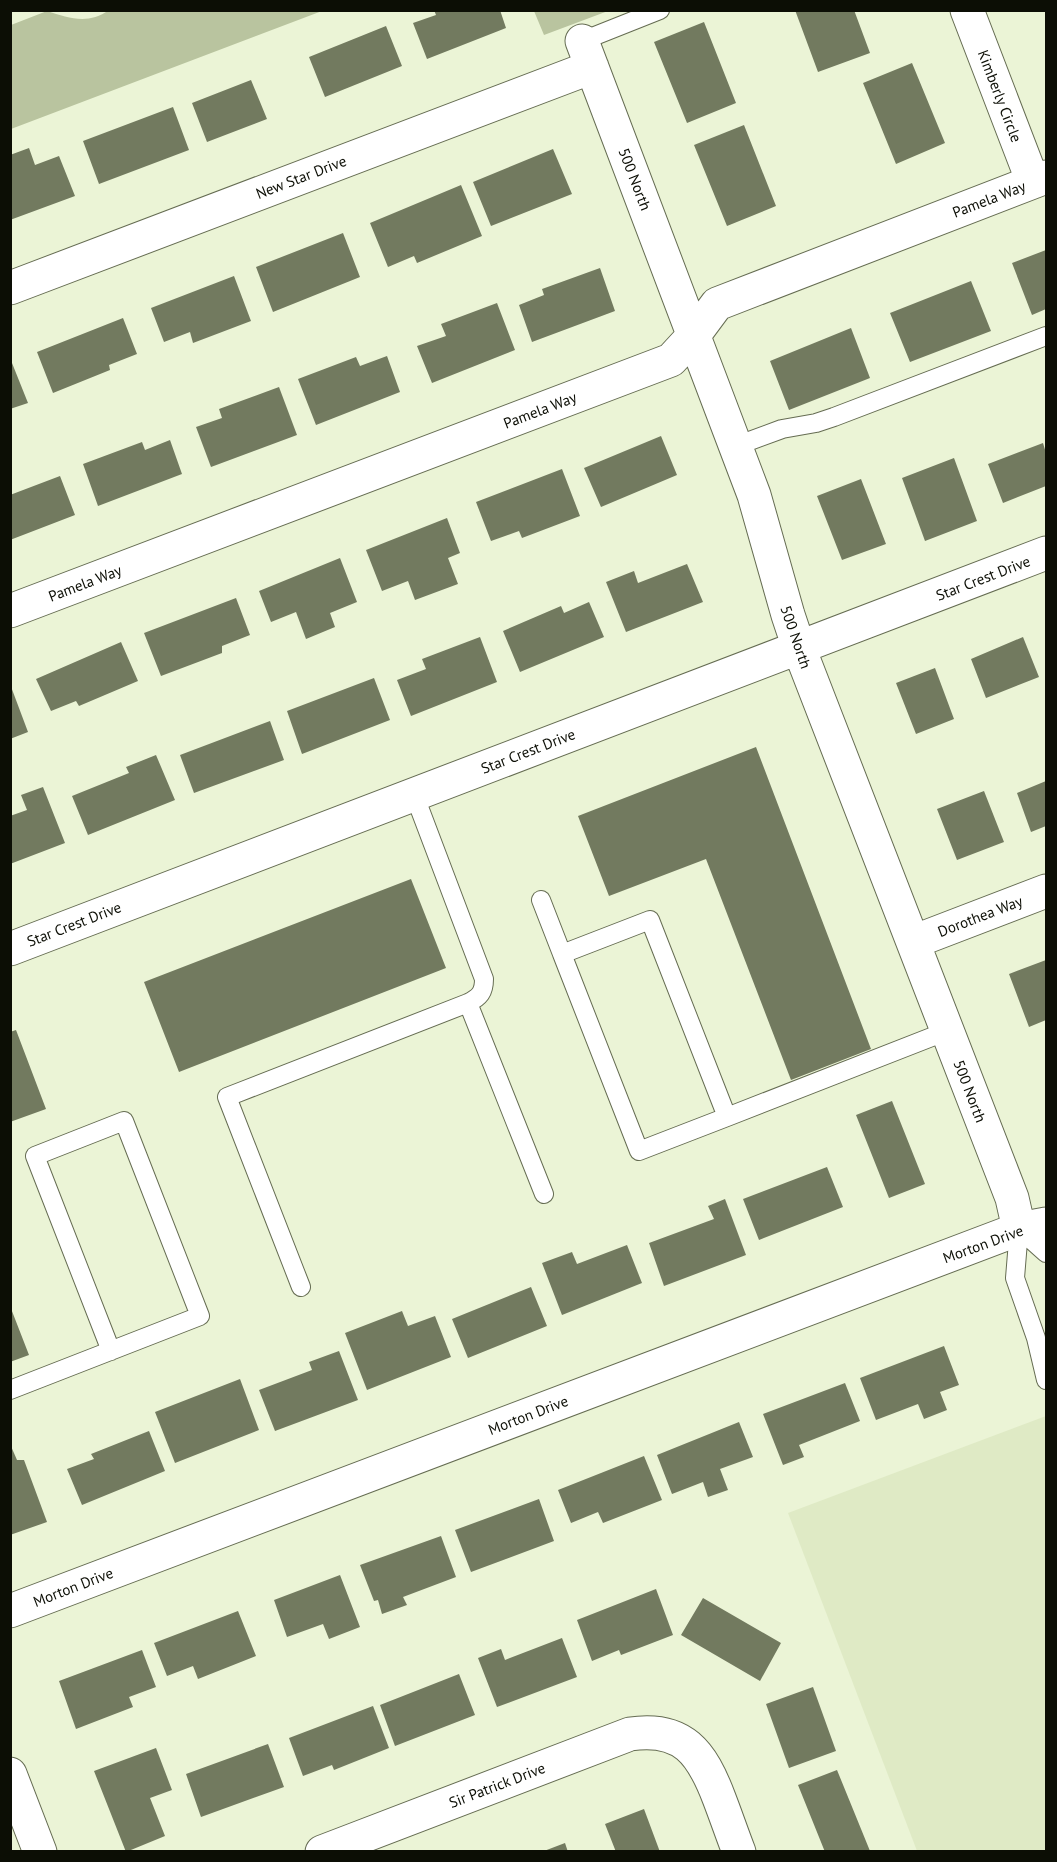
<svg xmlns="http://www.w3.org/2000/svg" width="1057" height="1862" viewBox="0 0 1057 1862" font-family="'PT Sans',sans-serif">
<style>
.built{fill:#dfeac5}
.green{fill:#b9c49f}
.building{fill:#727a5f}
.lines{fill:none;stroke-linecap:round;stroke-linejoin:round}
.lane-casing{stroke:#656c52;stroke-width:20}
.street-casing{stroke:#656c52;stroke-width:35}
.lane{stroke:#fff;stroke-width:18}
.street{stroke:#fff;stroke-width:33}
.labels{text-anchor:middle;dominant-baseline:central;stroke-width:4.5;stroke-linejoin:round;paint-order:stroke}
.street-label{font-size:15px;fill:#0c0e05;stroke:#fff}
</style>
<rect width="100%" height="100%" fill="#ebf4d6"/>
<!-- built -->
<path class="built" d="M 1046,1416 L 1046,1851 L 917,1851 L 788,1513 Z"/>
<!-- green -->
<path class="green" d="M 109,10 L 322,10 L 322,11 L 11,129 L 11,25 L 47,11 C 69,18 88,25 109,10 Z
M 534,11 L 608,11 L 544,35 Z"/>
<!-- building -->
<path class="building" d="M 434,10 L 500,10 L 506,28 L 427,59 L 413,23 L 436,15 Z
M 795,10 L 854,10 L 870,53 L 818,72 Z
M 704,22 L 736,103 L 687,123 L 654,42 Z
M 386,26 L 402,66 L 325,97 L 309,57 Z
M 912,63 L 945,143 L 896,164 L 863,83 Z
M 251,80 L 267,119 L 207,142 L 192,103 Z
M 173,107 L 189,150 L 99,184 L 83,141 Z
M 744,125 L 776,206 L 727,226 L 694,145 Z
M 29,148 L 35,165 L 59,156 L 75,196 L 10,220 L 10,155 Z
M 553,149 L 572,194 L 491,226 L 473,182 Z
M 461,185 L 482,236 L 417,263 L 414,256 L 388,267 L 370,223 Z
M 343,233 L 360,277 L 273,312 L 256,267 Z
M 1046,250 L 1046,309 L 1032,315 L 1012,263 Z
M 600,268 L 615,311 L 532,342 L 519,305 L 544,295 L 542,289 Z
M 234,276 L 251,321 L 193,343 L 190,332 L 164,342 L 151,308 Z
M 971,281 L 991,331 L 910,362 L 890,313 Z
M 497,303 L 515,350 L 432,383 L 417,346 L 446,336 L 441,324 Z
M 123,318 L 137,354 L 109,365 L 110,370 L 53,393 L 37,352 Z
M 851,328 L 870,378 L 789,410 L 770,361 Z
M 387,356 L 400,392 L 316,425 L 298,379 L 356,357 L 360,366 Z
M 10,363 L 12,363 L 28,403 L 10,409 Z
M 279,387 L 297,435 L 211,467 L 196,427 L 222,418 L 219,409 Z
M 661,436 L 677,475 L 601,507 L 584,468 Z
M 170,440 L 182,474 L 98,506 L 83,464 L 142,442 L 145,450 Z
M 1043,443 L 1046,453 L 1046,486 L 1003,503 L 988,464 Z
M 954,458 L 977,521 L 925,541 L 902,478 Z
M 562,469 L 580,516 L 522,538 L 519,531 L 491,541 L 476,502 Z
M 60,476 L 75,515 L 10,540 L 10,495 Z
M 861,479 L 886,544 L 842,560 L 817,496 Z
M 447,518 L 460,553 L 448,558 L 458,584 L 415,600 L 408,581 L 382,591 L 366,550 Z
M 340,558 L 357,602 L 330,613 L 335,627 L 306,639 L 296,612 L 271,622 L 259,591 Z
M 687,564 L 703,602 L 626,632 L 606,582 L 634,571 L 638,583 Z
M 236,598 L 250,635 L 222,646 L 222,653 L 161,676 L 144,633 Z
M 589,602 L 604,637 L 520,672 L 503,631 L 561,606 L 564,613 Z
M 480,637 L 497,682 L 411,716 L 397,680 L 426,669 L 422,659 Z
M 1023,637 L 1039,677 L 986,698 L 971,659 Z
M 121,642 L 138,681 L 79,706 L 76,701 L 51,711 L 36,679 Z
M 935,668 L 954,719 L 916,734 L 896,683 Z
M 374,678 L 390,720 L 302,754 L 287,711 Z
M 10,684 L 28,732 L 10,739 Z
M 270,721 L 284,760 L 194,793 L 180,755 Z
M 756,747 L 871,1049 L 791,1080 L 706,859 L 609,896 L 578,816 Z
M 156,755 L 175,800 L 88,835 L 72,796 L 129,773 L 126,767 Z
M 1046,781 L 1046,826 L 1031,832 L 1017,793 Z
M 43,787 L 65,843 L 10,864 L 10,816 L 27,810 L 21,795 Z
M 984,791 L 1004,842 L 957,860 L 937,809 Z
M 411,879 L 446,968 L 179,1072 L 144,982 Z
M 1046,960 L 1046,1020 L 1029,1027 L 1009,974 Z
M 16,1030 L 46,1109 L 10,1122 L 10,1032 Z
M 892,1101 L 925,1184 L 889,1198 L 856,1115 Z
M 827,1167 L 843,1207 L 759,1240 L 743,1199 Z
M 725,1199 L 746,1255 L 664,1286 L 649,1243 L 714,1219 L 708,1206 Z
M 627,1245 L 642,1283 L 562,1315 L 542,1263 L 572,1252 L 577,1264 Z
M 531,1287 L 547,1326 L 468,1358 L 452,1319 Z
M 10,1306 L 29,1355 L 10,1362 Z
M 402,1311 L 408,1326 L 435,1316 L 451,1357 L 367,1390 L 345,1333 Z
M 944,1346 L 959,1385 L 940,1392 L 947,1410 L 924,1419 L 918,1404 L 876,1420 L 860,1378 Z
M 339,1351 L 358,1400 L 275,1431 L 259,1390 L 312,1370 L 309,1362 Z
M 240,1379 L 259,1430 L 175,1463 L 155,1412 Z
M 845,1383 L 860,1421 L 799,1445 L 804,1457 L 783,1465 L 763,1414 Z
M 739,1422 L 753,1457 L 720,1469 L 728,1490 L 708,1497 L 703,1482 L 672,1494 L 657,1455 Z
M 149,1431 L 165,1471 L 82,1505 L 67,1469 L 94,1459 L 91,1454 Z
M 10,1444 L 17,1460 L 24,1460 L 47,1522 L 10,1535 Z
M 644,1456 L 662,1500 L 603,1523 L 598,1512 L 571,1523 L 558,1490 Z
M 539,1499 L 554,1541 L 471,1572 L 455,1530 Z
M 441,1536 L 456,1577 L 403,1597 L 407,1605 L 382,1614 L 378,1600 L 374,1601 L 360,1565 Z
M 340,1575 L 360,1627 L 329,1639 L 323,1624 L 287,1637 L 274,1600 Z
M 656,1589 L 673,1635 L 621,1655 L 619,1650 L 592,1661 L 577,1620 Z
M 703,1598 L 781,1643 L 760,1681 L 681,1635 Z
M 238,1611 L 256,1656 L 198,1679 L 193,1666 L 167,1676 L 154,1643 Z
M 562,1638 L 577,1677 L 497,1707 L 478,1658 L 501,1649 L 505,1660 Z
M 142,1650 L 156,1687 L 129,1697 L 133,1707 L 76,1729 L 59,1681 Z
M 459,1674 L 475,1715 L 395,1746 L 380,1705 Z
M 813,1687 L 836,1751 L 789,1768 L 766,1704 Z
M 373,1706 L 389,1748 L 334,1770 L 332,1765 L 303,1776 L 289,1738 Z
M 268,1744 L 284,1787 L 201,1817 L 186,1774 Z
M 156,1748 L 172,1790 L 150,1798 L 165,1836 L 126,1852 L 94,1771 Z
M 837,1770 L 870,1851 L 868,1852 L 825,1852 L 798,1785 Z
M 644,1809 L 660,1852 L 616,1852 L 605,1824 Z
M 565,1843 L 568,1852 L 544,1852 L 544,1851 Z"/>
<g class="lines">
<defs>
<path id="lane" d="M 582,41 L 660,10
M 736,446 L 782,429 L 816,423 L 834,417 L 1046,336
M 541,900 L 562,954
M 468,1003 L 544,1194
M 727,1117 L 639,1151 L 562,954 L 650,920 L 727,1117 L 947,1031
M 1019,1229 L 1015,1278 L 1036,1338 L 1046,1380
M 1019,1229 L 1046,1253
M 301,1287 L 227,1097 L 468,1003 C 480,997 484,992 484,979 L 414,794
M 10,1390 L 200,1316 L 124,1121 L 35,1156 L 111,1351"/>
<path id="street" d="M 967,10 L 1033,182
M 582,41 L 754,495 L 788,615 L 799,648 L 1012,1198 L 1019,1229
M 10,288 L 592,67
M 10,611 L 671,360 L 694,335 L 717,304 L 1046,177
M 913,942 L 1046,891
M 10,949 L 1046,553
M 10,1611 L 1019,1229 L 1046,1224
M 10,1774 L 40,1852
M 322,1852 L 630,1734 C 683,1726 702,1753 719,1798 C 726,1816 732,1834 739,1852"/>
</defs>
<!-- lane casing -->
<use href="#lane" class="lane-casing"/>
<!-- street casing -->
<use href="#street" class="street-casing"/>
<!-- lane -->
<use href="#lane" class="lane"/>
<!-- street -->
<use href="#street" class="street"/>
</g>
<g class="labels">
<!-- street labels -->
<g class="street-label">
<text transform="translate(1000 96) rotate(69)">Kimberly Circle</text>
<text transform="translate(301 177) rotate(-21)">New Star Drive</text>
<text transform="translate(635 179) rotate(69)">500 North</text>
<text transform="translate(989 199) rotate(-21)">Pamela Way</text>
<text transform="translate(540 410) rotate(-21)">Pamela Way</text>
<text transform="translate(983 578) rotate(-21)">Star Crest Drive</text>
<text transform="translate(85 583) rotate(-21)">Pamela Way</text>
<text transform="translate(796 637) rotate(71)">500 North</text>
<text transform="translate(528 751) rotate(-21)">Star Crest Drive</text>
<text transform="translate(980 916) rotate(-21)">Dorothea Way</text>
<text transform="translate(74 924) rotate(-21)">Star Crest Drive</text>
<text transform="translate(970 1091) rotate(69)">500 North</text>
<text transform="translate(983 1244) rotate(-20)">Morton Drive</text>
<text transform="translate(528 1415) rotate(-21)">Morton Drive</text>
<text transform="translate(73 1587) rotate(-21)">Morton Drive</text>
<text transform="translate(497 1785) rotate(-21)">Sir Patrick Drive</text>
</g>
</g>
<!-- border -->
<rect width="1057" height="1862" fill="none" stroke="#0c0e05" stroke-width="24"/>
</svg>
